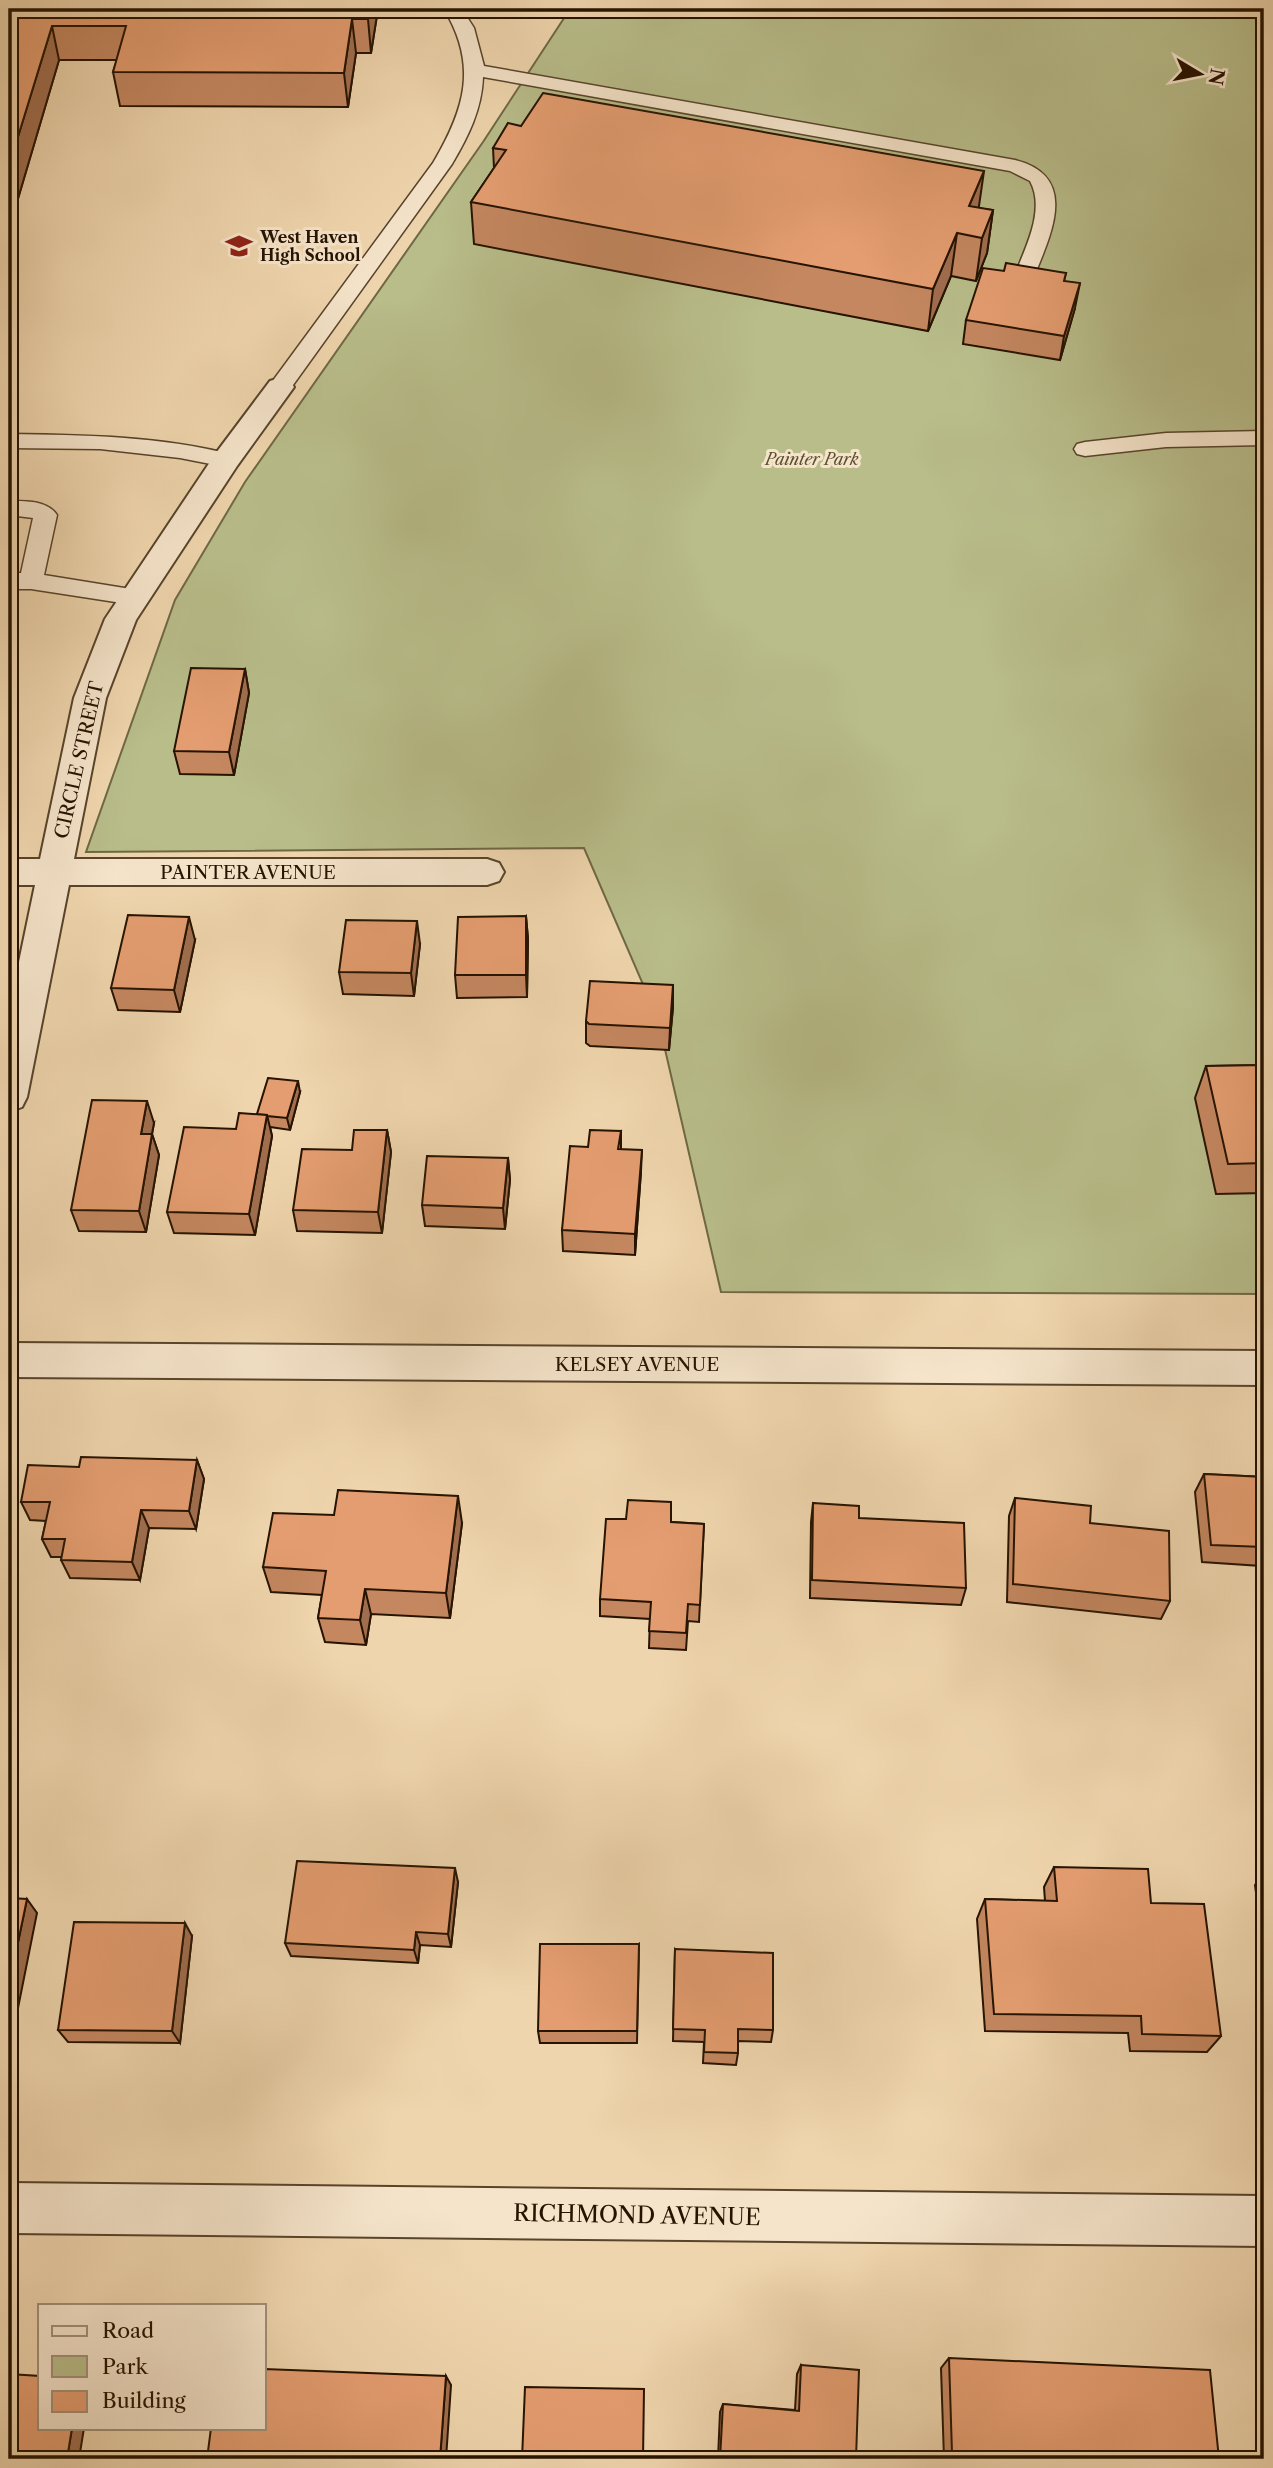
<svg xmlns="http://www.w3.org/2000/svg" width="1273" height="2468" viewBox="0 0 1273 2468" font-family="'Libre Caslon Text',serif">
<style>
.green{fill:#b8bd8a;stroke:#6f6845;stroke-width:2}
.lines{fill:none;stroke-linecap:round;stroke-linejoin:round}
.service-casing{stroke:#58442b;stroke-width:3}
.minor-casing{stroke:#58442b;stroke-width:4}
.tertiary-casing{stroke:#58442b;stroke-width:4}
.service{fill:#f5e4ca;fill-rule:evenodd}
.minor{fill:#f5e4ca;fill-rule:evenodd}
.tertiary{fill:#f5e4ca;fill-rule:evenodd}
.wall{fill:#c48760;stroke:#261300;stroke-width:2}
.shaded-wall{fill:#a06e4e;stroke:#261300;stroke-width:2}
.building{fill:#e49d70;stroke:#261300;stroke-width:2}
.labels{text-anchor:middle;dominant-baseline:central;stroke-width:6;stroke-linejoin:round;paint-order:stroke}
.far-poi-label{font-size:16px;font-weight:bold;fill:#261300;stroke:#f5e4ca;text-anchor:start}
.far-park-label{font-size:16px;font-style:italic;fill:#594e30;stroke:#f5e4ca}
.street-label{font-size:19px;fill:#261300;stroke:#f5e4ca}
.near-street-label{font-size:23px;fill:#261300;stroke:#f5e4ca}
</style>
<rect width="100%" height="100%" fill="#efd5ad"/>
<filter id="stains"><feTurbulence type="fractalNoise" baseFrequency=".00286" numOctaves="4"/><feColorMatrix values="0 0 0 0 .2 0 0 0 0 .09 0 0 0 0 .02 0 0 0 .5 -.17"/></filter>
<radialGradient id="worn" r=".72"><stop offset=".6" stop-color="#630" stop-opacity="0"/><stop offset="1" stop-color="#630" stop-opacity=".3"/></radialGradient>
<!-- green -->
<path class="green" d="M 570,9 L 1264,9 L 1264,1294 L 721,1292 L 658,1019 L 584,848 L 86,852 L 175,600 L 245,482 L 483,142 Z"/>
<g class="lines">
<defs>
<path id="service" d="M 444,9 L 462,9 L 474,28 L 484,66 L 1015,160 C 1083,177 1048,240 1031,284 L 1028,288 L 1014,288 L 1011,284 C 1022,254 1047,212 1030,181 L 1010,171 L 483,77 C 482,109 468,137 452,164 L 288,392 L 272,392 L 269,387 L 272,382 L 433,163 C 465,109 478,65 444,9 Z
M 1264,431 L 1264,445 L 1166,447 L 1085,456 L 1077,454 L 1074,449 L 1077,444 L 1085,442 L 1166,433 Z
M 9,434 C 84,435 160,436 234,455 L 237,460 L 234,465 L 226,467 L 180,458 L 100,449 L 9,448 Z
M 9,501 C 25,501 47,500 57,515 L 44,575 L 143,591 L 147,597 L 143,603 L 135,605 L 31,589 L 9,589 L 9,573 L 21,573 L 33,518 L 9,515 Z"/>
<path id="minor" d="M 280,378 L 290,381 L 294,387 L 237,466 L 136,620 L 106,698 L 74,859 L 487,859 L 499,863 L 504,872 L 499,881 L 487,885 L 69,885 L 27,1097 L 22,1107 L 9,1112 L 9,1010 L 35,885 L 9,885 L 9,859 L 40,859 L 74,698 L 105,619 L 216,453 L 270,381 Z
M 9,2183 L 1264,2196 L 1264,2246 L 9,2233 Z"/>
<path id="tertiary" d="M 9,1343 L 1264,1351 L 1264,1385 L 9,1377 Z"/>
</defs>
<!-- service casing -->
<use href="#service" class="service-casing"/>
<!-- minor casing -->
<use href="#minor" class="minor-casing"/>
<!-- tertiary casing -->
<use href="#tertiary" class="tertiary-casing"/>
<!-- service -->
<use href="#service" class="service"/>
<!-- minor -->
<use href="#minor" class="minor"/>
<!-- tertiary -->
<use href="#tertiary" class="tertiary"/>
</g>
<!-- wall -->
<path class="wall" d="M 9,9 L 378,9 L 371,53 L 356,53 L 348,107 L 120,106 L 113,72 L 117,60 L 59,60 L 9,229 Z
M 493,148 L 993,210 L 987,253 L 976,281 L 951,276 L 928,331 L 474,244 L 471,202 L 494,168 Z
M 1004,271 L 1066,273 L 1064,281 L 1075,308 L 1060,360 L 963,344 L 966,320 Z
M 245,669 L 249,693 L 234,775 L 180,774 L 174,751 Z
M 526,916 L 528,939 L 527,997 L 457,998 L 455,975 Z
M 195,940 L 180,1012 L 118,1010 L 111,988 Z
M 420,944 L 414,996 L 343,994 L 339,972 Z
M 673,1007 L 669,1050 L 590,1046 L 586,1043 L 586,1021 Z
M 1264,1065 L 1264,1193 L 1216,1194 L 1195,1098 L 1206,1066 Z
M 300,1092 L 290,1130 L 270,1127 L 272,1136 L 255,1235 L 174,1233 L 167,1212 L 236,1129 Z
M 154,1123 L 152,1134 L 159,1155 L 146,1232 L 79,1231 L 71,1210 Z
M 387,1130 L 391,1152 L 382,1233 L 297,1231 L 293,1210 L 352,1150 Z
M 621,1131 L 621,1149 L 641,1171 L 635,1255 L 563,1251 L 562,1230 L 588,1147 Z
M 508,1158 L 510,1180 L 505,1229 L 425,1226 L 422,1205 Z
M 197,1460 L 204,1479 L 196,1529 L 149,1528 L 140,1580 L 70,1578 L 61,1560 L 62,1557 L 51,1557 L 42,1539 L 46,1521 L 30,1520 L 21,1502 L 79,1467 Z
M 1204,1474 L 1264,1477 L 1264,1597 L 1261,1566 L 1202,1562 L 1195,1492 Z
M 1015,1498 L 1090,1523 L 1170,1601 L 1161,1619 L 1007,1602 L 1009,1516 Z
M 813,1503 L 859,1518 L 966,1588 L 961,1605 L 810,1598 L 811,1522 Z
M 671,1522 L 704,1524 L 699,1622 L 688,1621 L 686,1650 L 649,1648 L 650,1619 L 600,1616 L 600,1599 Z
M 462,1523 L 450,1618 L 371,1614 L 366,1645 L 325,1642 L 318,1618 L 322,1595 L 271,1592 L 263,1567 Z
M 1054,1867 L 1151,1903 L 1221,2036 L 1207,2052 L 1130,2051 L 1128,2033 L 985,2031 L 977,1919 L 985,1899 L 1045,1901 L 1044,1887 Z
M 1264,1873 L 1264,1953 L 1255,1885 Z
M 458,1882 L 451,1947 L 420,1945 L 418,1963 L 291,1956 L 285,1943 Z
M 192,1936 L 180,2043 L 68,2042 L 58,2030 Z
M 639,1944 L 637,2043 L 540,2043 L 538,2031 Z
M 675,1949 L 773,2030 L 771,2042 L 738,2041 L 738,2053 L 736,2065 L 703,2063 L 704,2042 L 673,2041 Z
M 949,2358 L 1219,2459 L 944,2459 L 941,2368 Z
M 801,2365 L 856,2459 L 718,2459 L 720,2412 L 723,2404 L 795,2410 L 797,2374 Z"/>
<!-- shaded-wall -->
<path class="shaded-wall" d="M 369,9 L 378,9 L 371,53 L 368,19 Z
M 352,19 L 356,53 L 348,107 L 344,73 Z
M 52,26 L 59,60 L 9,229 L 9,166 Z
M 984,171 L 978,213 L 969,206 Z
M 993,210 L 987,253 L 976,281 L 982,238 Z
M 957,233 L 951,276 L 928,331 L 933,289 Z
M 1080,283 L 1075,308 L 1060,360 L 1064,336 Z
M 245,669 L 249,693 L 234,775 L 229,752 Z
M 526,916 L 528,939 L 527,997 L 526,975 Z
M 189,917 L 195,940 L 180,1012 L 174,990 Z
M 417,921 L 420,944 L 414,996 L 411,973 Z
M 673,985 L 673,1007 L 669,1050 L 670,1028 Z
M 298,1081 L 300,1092 L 290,1130 L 287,1118 Z
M 147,1101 L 154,1123 L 148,1155 L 141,1134 Z
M 267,1115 L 272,1136 L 255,1235 L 249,1214 Z
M 387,1130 L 391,1152 L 382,1233 L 378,1212 Z
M 152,1134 L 159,1155 L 146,1232 L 139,1211 Z
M 642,1150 L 641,1171 L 635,1255 L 635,1234 Z
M 508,1158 L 510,1180 L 505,1229 L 503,1208 Z
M 197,1460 L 204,1479 L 196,1529 L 189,1511 Z
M 458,1496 L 462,1523 L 450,1618 L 446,1593 Z
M 141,1510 L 149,1528 L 140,1580 L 132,1562 Z
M 365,1589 L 371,1614 L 366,1645 L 360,1620 Z
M 455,1868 L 458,1882 L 451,1947 L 448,1934 Z
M 27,1899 L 37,1913 L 9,2053 L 9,1986 Z
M 185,1923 L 192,1936 L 180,2043 L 172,2031 Z
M 416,1932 L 420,1945 L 418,1963 L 414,1950 Z
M 446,2376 L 451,2385 L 446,2459 L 440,2459 Z
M 72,2428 L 84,2428 L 79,2459 L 67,2459 Z"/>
<!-- building -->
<path class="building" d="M 9,9 L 369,9 L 368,19 L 352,19 L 344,73 L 113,72 L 126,26 L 52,26 L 9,166 Z
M 543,93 L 984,171 L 969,206 L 993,210 L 982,238 L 957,233 L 933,289 L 471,202 L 506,150 L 493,148 L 508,123 L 521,126 Z
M 1006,263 L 1066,273 L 1064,281 L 1080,283 L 1064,336 L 966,320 L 983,268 L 1004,271 Z
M 191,668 L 245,669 L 229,752 L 174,751 Z
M 128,915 L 189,917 L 174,990 L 111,988 Z
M 526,916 L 526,975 L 455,975 L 458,917 Z
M 346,920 L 417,921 L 411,973 L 339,972 Z
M 590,981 L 673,985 L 670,1028 L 589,1024 L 586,1021 Z
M 1264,1065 L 1264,1163 L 1228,1164 L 1206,1066 Z
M 268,1078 L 298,1081 L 287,1118 L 267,1116 L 267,1115 L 257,1114 Z
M 92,1100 L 147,1101 L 141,1134 L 152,1134 L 139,1211 L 71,1210 Z
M 239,1113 L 267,1115 L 249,1214 L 167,1212 L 184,1127 L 236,1129 Z
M 354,1130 L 387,1130 L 378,1212 L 293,1210 L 302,1149 L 352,1150 Z
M 590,1130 L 621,1131 L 618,1149 L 642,1150 L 635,1234 L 562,1230 L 570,1146 L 588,1147 Z
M 427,1156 L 508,1158 L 503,1208 L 422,1205 Z
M 81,1457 L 197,1460 L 189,1511 L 141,1510 L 132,1562 L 61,1560 L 65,1539 L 42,1539 L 50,1502 L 21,1502 L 28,1465 L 79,1467 Z
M 1204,1474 L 1264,1477 L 1264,1547 L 1211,1545 Z
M 338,1490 L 458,1496 L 446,1593 L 365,1589 L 360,1620 L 318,1618 L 326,1571 L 263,1567 L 273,1513 L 334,1515 Z
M 1015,1498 L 1091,1506 L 1090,1523 L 1169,1531 L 1170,1601 L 1013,1584 Z
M 628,1500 L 671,1502 L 671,1522 L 704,1524 L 700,1605 L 688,1604 L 686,1633 L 649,1631 L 651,1602 L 600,1599 L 606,1519 L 626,1519 Z
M 813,1503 L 859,1506 L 859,1518 L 964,1523 L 966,1588 L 812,1580 Z
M 297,1861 L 455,1868 L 448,1934 L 416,1932 L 414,1950 L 285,1943 Z
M 1054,1867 L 1148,1869 L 1151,1903 L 1204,1904 L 1221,2036 L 1142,2034 L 1141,2016 L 994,2014 L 985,1899 L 1057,1901 Z
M 9,1898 L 27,1899 L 9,1986 Z
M 74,1922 L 185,1923 L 172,2031 L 58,2030 Z
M 540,1944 L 639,1944 L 637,2031 L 538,2031 Z
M 675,1949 L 773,1953 L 773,2030 L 738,2029 L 738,2053 L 704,2052 L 705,2030 L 673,2029 Z
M 949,2358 L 1210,2370 L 1219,2459 L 1032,2459 L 1032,2458 L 952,2453 Z
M 801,2365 L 859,2370 L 856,2459 L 720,2459 L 723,2404 L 799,2411 Z
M 264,2369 L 446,2376 L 440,2459 L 207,2459 L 211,2428 L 264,2428 Z
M 9,2374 L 40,2376 L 40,2428 L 72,2428 L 67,2459 L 9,2459 Z
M 525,2387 L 644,2389 L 643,2459 L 522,2459 Z"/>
<!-- icons -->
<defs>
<symbol id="school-bare" viewBox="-9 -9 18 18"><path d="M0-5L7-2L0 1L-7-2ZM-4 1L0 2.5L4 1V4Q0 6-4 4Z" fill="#8f2418" stroke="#f5e4ca" stroke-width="2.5" paint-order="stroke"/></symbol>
</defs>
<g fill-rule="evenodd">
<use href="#school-bare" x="220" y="227" width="38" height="38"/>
</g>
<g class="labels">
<!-- far-poi labels -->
<g class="far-poi-label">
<text x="260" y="237">West Haven<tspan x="260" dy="18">High School</tspan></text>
</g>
<!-- far-park labels -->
<g class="far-park-label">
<text x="812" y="459">Painter Park</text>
</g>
<!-- street labels -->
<g class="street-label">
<text transform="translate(79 760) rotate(-77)">CIRCLE STREET</text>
<text x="248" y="872">PAINTER AVENUE</text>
<text x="637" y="1364">KELSEY AVENUE</text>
</g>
<!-- near-street labels -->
<g class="near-street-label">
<text transform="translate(637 2215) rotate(1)">RICHMOND AVENUE</text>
</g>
</g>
<!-- margin -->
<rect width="1273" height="2468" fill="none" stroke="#efd5ad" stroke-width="35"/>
<rect x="10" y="10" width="1252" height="2447" fill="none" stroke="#261300" stroke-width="3.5"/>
<rect x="18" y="18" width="1238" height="2433" fill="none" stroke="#261300" stroke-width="2"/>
<!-- legend -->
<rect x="38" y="2304" width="228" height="126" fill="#f5e4ca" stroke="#a29079" stroke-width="2"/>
<rect x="52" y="2326" width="35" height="10" fill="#f5e4ca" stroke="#a29079" stroke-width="2"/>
<text x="102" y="2338" font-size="21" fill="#261300">Road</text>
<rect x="52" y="2356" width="35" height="21" fill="#b8bd8a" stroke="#a29079" stroke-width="2"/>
<text x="102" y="2374" font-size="21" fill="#261300">Park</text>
<rect x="52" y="2391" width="35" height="21" fill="#e49d70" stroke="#a29079" stroke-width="2"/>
<text x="102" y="2408" font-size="21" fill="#261300">Building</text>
<!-- north arrow -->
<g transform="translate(1200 74) rotate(100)" stroke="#f5e4ca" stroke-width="5" paint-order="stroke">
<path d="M0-5L12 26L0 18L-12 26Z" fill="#261300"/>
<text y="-10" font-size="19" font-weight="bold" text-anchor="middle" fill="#261300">N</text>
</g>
<rect width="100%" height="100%" filter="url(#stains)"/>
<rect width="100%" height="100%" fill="url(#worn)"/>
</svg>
